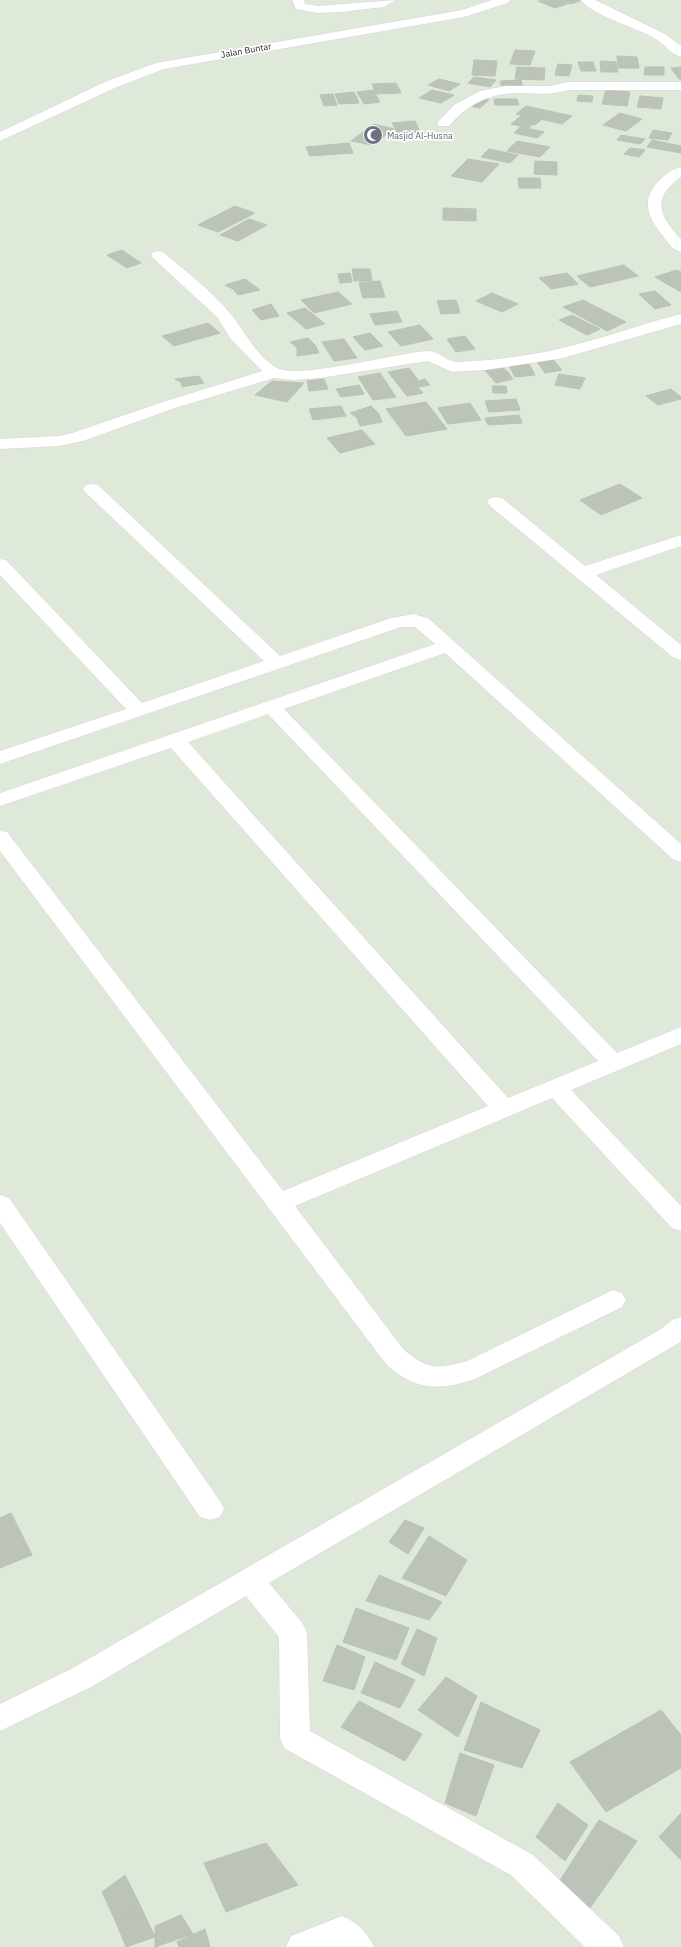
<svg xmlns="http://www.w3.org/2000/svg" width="681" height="1947" viewBox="0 0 681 1947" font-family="'IBM Plex Sans',sans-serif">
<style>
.building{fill:#bcc4ba;stroke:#b7c4b4}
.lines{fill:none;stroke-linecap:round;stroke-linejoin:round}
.minor-casing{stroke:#dfd0df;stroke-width:1}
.minor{fill:#fff;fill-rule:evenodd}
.labels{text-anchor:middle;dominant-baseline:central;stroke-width:3.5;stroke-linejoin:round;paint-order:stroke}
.far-street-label{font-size:9px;fill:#282828;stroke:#fff}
.far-worship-label{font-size:9px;fill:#5b616d;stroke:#fff;text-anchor:start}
</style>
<rect width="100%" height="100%" fill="#dee9da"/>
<!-- building -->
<path class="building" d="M 557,0 L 567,4 L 555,8 L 538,1 Z
M 559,0 L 578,0 L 580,1 L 570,4 Z
M 515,50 L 535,51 L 530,65 L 510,64 Z
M 617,56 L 637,57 L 639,68 L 618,68 Z
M 474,60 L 497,61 L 495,76 L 472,75 Z
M 600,61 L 616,62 L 618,72 L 601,72 Z
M 578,62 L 593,62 L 596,71 L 581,71 Z
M 558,64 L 572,65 L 569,76 L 555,75 Z
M 517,67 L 545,68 L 544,80 L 515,79 Z
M 645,67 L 664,67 L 664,75 L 644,75 Z
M 681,67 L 681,79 L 679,79 L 671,68 Z
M 474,77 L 482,78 L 496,80 L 490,87 L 468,83 Z
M 439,79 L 460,84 L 449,91 L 428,85 Z
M 521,80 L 523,87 L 503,88 L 500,83 L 501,81 Z
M 396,83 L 401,93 L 376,94 L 372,84 Z
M 373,90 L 380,102 L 364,104 L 357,92 Z
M 432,90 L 454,95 L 441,103 L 419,98 Z
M 606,90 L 630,92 L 627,106 L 602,104 Z
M 354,92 L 359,103 L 339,104 L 335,94 Z
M 333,94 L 337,105 L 324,106 L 320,95 Z
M 578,95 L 593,96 L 592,102 L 577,101 Z
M 640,96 L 663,98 L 661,109 L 637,107 Z
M 478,98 L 489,100 L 480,108 L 469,106 Z
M 494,99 L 517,99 L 519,105 L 495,105 Z
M 526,106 L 572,116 L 562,124 L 516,114 Z
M 620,113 L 642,119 L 626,131 L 603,125 Z
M 522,115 L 541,120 L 535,125 L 516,120 Z
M 415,121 L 420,132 L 398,134 L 392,123 Z
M 515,121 L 532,125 L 529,128 L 511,124 Z
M 374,124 L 394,129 L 372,145 L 351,141 Z
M 520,127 L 544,132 L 537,138 L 514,133 Z
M 653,130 L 672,133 L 668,140 L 649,138 Z
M 621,135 L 645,139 L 640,144 L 617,140 Z
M 652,140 L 681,146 L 681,153 L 647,147 Z
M 517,141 L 550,147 L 540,157 L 507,151 Z
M 349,143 L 353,153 L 310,156 L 306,147 Z
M 630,148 L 645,150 L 639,157 L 624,154 Z
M 489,149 L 518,155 L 510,163 L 481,157 Z
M 468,159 L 499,164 L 482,182 L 451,176 Z
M 535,161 L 557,162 L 557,175 L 534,174 Z
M 518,178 L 540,178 L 541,188 L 519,188 Z
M 235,206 L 255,213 L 218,232 L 198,225 Z
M 443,208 L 476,209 L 476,221 L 443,220 Z
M 249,219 L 267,225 L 238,241 L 220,235 Z
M 122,250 L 141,263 L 127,268 L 107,255 Z
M 624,265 L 638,276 L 590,287 L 577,276 Z
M 352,269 L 370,269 L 372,281 L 354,281 Z
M 677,270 L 681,272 L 681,292 L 655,277 Z
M 350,273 L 352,282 L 340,283 L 338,274 Z
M 567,273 L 578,284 L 551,289 L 539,278 Z
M 245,279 L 260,290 L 238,295 L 233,289 L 225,285 Z
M 380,281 L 385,297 L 363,298 L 359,283 Z
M 655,291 L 671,305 L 655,309 L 639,294 Z
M 338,292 L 352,304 L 314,313 L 301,300 Z
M 492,293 L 518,304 L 502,312 L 476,301 Z
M 456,300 L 460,313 L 441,314 L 437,301 Z
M 583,300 L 626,322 L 607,331 L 563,307 Z
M 271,304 L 279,316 L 261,320 L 252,310 Z
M 305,308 L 325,324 L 306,329 L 287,313 Z
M 397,311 L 402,322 L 375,325 L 370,314 Z
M 572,315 L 600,329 L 587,335 L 559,320 Z
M 208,323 L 220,333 L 174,346 L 162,336 Z
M 420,325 L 433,339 L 401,346 L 388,332 Z
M 370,333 L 383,346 L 365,350 L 353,337 Z
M 465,336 L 475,349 L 456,352 L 447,339 Z
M 308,338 L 315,345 L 319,353 L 297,356 L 297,348 L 290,342 Z
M 344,339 L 357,358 L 334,361 L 322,342 Z
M 552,358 L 562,370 L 545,373 L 535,359 Z
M 529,364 L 535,375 L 515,377 L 509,366 Z
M 501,366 L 508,372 L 513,379 L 496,383 L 484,369 Z
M 409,368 L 419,381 L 425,379 L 430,385 L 418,387 L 423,393 L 407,396 L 388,372 Z
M 380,373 L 396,397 L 373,400 L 358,377 Z
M 559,374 L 585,378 L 580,389 L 555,385 Z
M 199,376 L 204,383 L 182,387 L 181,382 L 175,379 Z
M 324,379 L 328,389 L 309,391 L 307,381 Z
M 272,381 L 304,383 L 287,402 L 255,395 Z
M 359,385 L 364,394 L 341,397 L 336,389 Z
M 492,386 L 506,386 L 507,393 L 493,393 Z
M 671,389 L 681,397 L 681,399 L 658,405 L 646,396 Z
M 516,399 L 520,410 L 489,412 L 485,401 Z
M 426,402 L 447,429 L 406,436 L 386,409 Z
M 470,403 L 481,420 L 448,424 L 438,408 Z
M 341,406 L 346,416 L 313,420 L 309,409 Z
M 371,406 L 379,414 L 382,422 L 360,426 L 357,418 L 350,413 Z
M 519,415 L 522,423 L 488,425 L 485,418 Z
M 362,430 L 375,444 L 340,453 L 327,438 Z
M 620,484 L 642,498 L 601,515 L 580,500 Z
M 11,1513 L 32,1555 L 0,1568 L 0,1518 Z
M 405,1520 L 424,1528 L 408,1554 L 389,1542 Z
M 429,1536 L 467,1560 L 446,1596 L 402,1578 Z
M 379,1575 L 442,1602 L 429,1620 L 366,1601 Z
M 356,1608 L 409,1628 L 396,1660 L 343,1642 Z
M 417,1629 L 437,1638 L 424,1676 L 401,1664 Z
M 337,1645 L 365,1657 L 354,1690 L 323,1681 Z
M 375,1662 L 415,1680 L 400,1708 L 361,1693 Z
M 446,1677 L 477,1696 L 458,1737 L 418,1710 Z
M 359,1701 L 422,1734 L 405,1761 L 341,1727 Z
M 481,1702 L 540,1730 L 522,1768 L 464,1750 Z
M 661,1710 L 681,1735 L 681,1768 L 606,1812 L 570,1762 Z
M 460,1753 L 494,1765 L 476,1816 L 445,1803 Z
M 558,1803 L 588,1825 L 565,1861 L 536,1837 Z
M 681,1813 L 681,1860 L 659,1837 Z
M 599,1820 L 637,1841 L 590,1908 L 555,1888 Z
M 266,1843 L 298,1885 L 226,1912 L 204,1863 Z
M 125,1875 L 140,1905 L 115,1920 L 102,1892 Z
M 140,1905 L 155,1937 L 126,1947 L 115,1920 Z
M 181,1915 L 193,1934 L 155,1947 L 155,1926 Z
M 205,1929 L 210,1947 L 179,1947 L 177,1942 Z"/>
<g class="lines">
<defs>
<path id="minor" d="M 292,0 L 304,0 L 305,4 L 318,6 L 395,0 L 384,7 L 341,12 L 318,13 L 296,9 Z
M 492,0 L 510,0 L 508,3 L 464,17 L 164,69 L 117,87 L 0,141 L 0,132 L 107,81 L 156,63 L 462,10 Z
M 581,0 L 595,0 L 665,34 L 681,46 L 681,57 C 672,55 664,44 656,39 C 638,28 591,15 581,0 Z
M 568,82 L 681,82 L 681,90 L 568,90 C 553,95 538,94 522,93 C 492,92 468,103 449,126 L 439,126 L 437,123 L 454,105 L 480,91 L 505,86 L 551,86 Z
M 681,167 L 681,177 C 651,198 659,216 681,239 L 681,252 C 673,250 668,243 663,236 C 649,219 640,201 658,182 C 664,175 672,169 681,167 Z
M 158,251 L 163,252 C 185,271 210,289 228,311 C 244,329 255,355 277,368 C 297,380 400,352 429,351 C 439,351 447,362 457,362 C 489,361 530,356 562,348 C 602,339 641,324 681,314 L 681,324 L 563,358 L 485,370 L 452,372 L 428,361 L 320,378 L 293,380 L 274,378 L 175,408 L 83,441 L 59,446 L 0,449 L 0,439 L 59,436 L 72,433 L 163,402 L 262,371 L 231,339 L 217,317 L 153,258 L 151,255 L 153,252 Z
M 92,484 L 98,485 L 280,656 L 391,618 L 414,614 L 429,619 L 681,844 L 681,862 L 674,860 L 445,653 L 284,709 L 617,1053 L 681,1027 L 681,1044 L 571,1090 L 681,1206 L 681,1231 L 672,1228 L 552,1098 L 295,1206 L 404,1350 C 428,1370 437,1369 467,1361 L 613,1290 L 622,1293 L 626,1300 L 622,1307 L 475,1379 C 438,1391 416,1391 386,1364 L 0,851 L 0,831 L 7,832 L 283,1191 L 488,1106 L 171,748 L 0,806 L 0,793 L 435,644 L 415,627 L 401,627 L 0,764 L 0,751 L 126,709 L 0,575 L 0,559 L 6,560 L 142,703 L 264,661 L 86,493 L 83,489 L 86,485 ZM 268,714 L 598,1061 L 508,1098 L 188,742 Z
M 496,497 L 502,498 L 585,566 L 681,535 L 681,546 L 596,575 L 681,645 L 681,660 L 674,658 L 490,506 L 487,502 L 490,498 Z
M 0,1195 L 9,1198 L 220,1501 L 224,1509 L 220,1517 L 210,1520 L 200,1517 L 0,1223 Z
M 681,1317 L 681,1341 L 679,1343 L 269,1583 L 303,1624 L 307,1633 L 310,1731 L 533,1855 L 619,1936 L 624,1947 L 585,1947 L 511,1875 L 284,1748 L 280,1738 L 279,1637 L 246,1596 L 91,1687 L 0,1731 L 0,1704 L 71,1669 L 661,1329 L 672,1320 Z
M 342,1916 C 357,1922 367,1932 374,1947 L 286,1947 L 291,1936 Z"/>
</defs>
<!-- minor casing -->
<use href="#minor" class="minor-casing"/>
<!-- minor -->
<use href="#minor" class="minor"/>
</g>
<!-- icons -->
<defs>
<symbol id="mosque-disc" viewBox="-11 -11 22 22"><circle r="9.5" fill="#6b7280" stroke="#fff"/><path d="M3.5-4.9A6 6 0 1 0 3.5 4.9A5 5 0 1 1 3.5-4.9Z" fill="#fff"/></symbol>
</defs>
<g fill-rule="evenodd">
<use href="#mosque-disc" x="362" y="124" width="22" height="22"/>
</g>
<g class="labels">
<!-- far-street labels -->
<g class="far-street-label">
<text transform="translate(246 50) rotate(-10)">Jalan Buntar</text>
</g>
<!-- far-worship labels -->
<g class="far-worship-label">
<text x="387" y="135">Masjid Al-Husna</text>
</g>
</g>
</svg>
